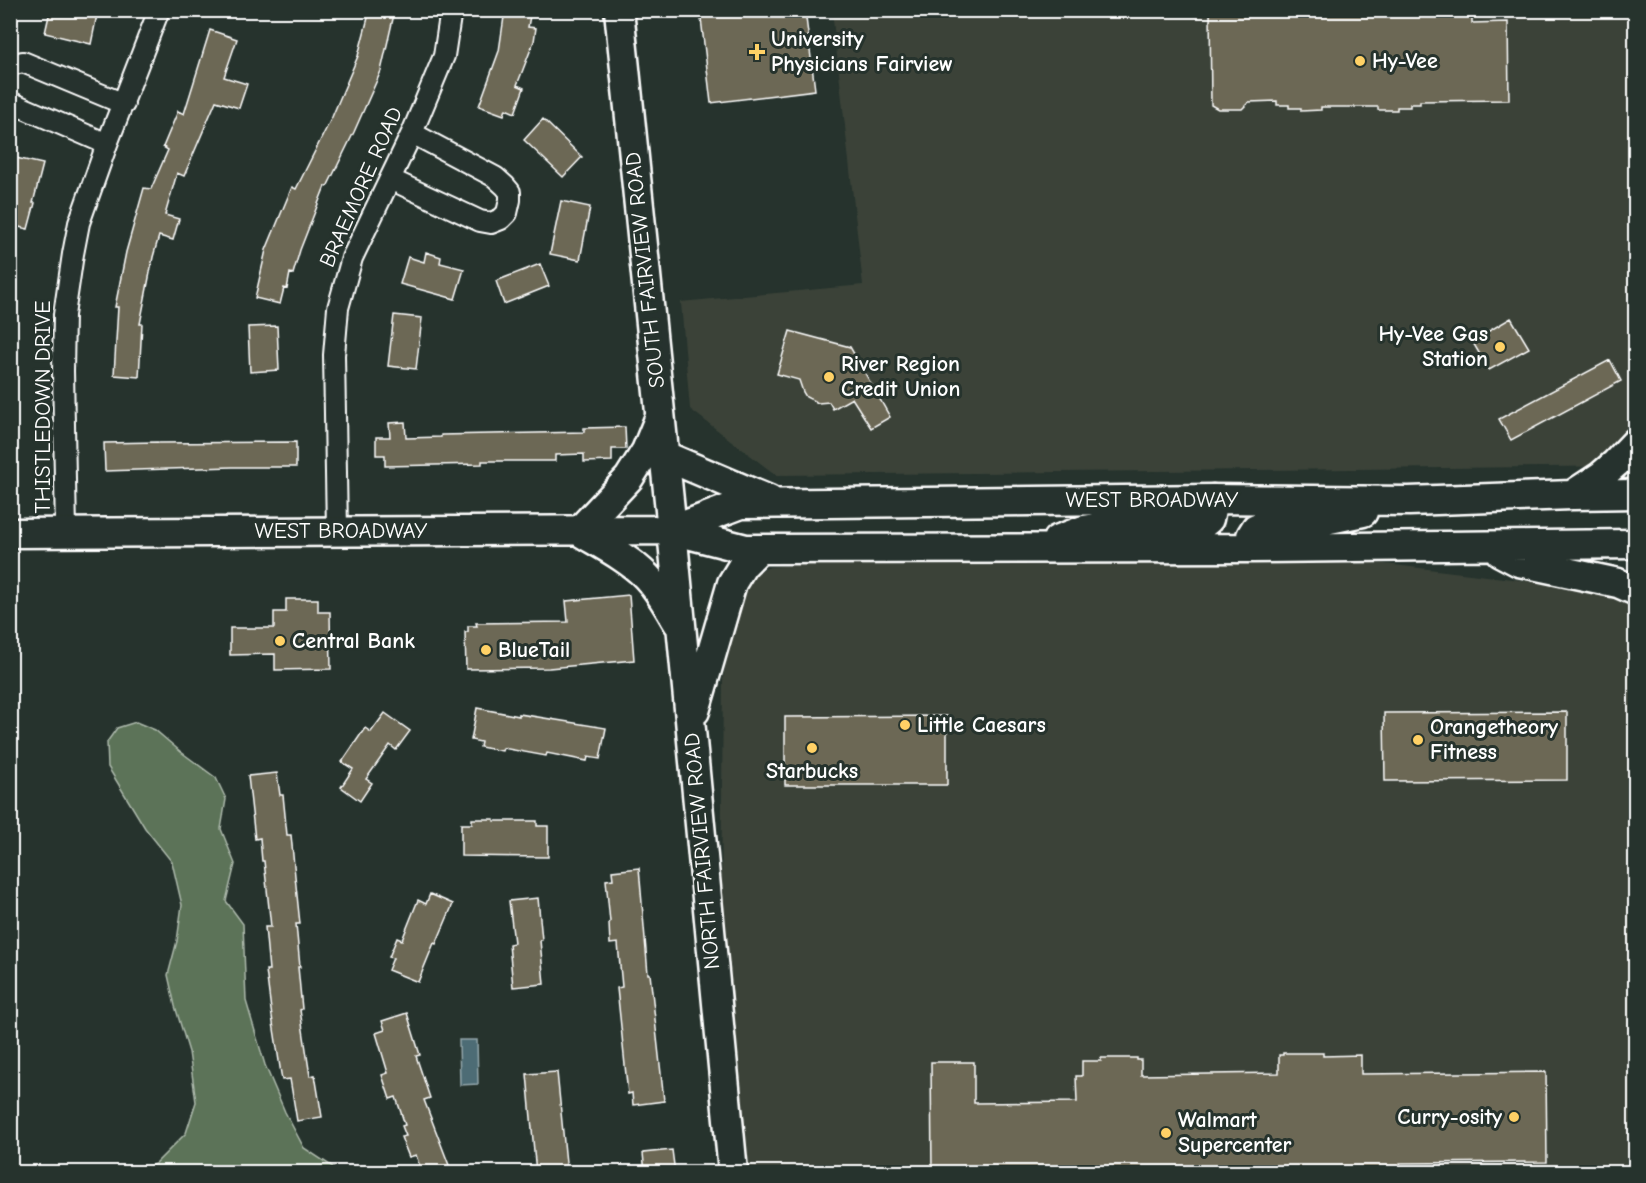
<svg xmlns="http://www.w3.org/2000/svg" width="1646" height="1183" viewBox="0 0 1646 1183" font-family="'Comic Neue',sans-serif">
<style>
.built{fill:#3b4339}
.green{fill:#5b7358;stroke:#adb9ac;stroke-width:1.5}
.water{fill:#4d6c74;stroke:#94a7ac;stroke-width:1.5}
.building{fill:#6c6855;stroke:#fff;stroke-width:1.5}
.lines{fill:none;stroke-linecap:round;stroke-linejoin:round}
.street-casing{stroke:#fff;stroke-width:24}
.secondary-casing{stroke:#fff;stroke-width:33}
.street{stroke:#26332d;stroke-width:20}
.secondary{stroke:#26332d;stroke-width:28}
.poi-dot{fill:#ffd166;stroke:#26332d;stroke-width:2}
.labels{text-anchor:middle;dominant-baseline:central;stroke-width:6;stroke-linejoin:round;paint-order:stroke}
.poi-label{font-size:22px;font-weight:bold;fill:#fff;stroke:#26332d;text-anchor:start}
.street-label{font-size:22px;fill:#fff;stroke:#26332d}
</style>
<rect width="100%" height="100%" fill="#26332d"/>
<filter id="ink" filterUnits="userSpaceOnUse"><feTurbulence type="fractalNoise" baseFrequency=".0167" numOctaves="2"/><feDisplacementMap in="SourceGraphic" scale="12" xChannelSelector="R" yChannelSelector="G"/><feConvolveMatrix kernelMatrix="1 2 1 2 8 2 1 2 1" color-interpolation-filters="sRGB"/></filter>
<g filter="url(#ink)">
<!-- built -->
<path class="built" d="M 832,11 L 1635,11 L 1635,466 L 776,475 L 690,409 L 681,302 L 863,285 Z
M 1035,548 L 1251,548 L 1622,592 L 1635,598 L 1635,1172 L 733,1172 L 720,1050 L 723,680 L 733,606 L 750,575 L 770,567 Z"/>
<!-- green -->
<path class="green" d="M 136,722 L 155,730 L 181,752 L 216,778 L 226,799 L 221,829 L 235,864 L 226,901 L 243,924 L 246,1001 L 265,1065 L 285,1112 L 304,1148 L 333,1167 L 335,1172 L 132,1172 L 155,1164 L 186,1133 L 196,1102 L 189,1052 L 175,1006 L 168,975 L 177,941 L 182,905 L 172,862 L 145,828 L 108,767 L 107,742 L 117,728 Z"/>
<!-- water -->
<path class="water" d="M 459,1040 L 477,1040 L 478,1084 L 460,1085 Z"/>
<!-- building -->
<path class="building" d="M 69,10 L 98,10 L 91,44 L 45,33 L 50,11 L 67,15 Z
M 370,10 L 395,10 L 381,71 L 354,132 L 327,187 L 325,186 L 300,250 L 293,274 L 290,273 L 287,289 L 284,288 L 280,304 L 255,298 L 266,250 L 292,187 L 296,189 L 332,117 L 358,56 Z
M 505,10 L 531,10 L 528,27 L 536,28 L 534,41 L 517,85 L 524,88 L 515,113 L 506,109 L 504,115 L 479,106 L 499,51 Z
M 700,10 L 805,10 L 815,90 L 711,103 Z
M 1210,10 L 1472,10 L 1472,23 L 1508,22 L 1509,100 L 1420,101 L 1420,104 L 1410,104 L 1410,107 L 1397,107 L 1397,110 L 1378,110 L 1378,107 L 1321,107 L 1321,110 L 1301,111 L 1301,108 L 1289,108 L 1289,105 L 1277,105 L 1277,101 L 1249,102 L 1242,109 L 1218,109 L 1211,105 Z
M 210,30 L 237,39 L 224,77 L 247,84 L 239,108 L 216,101 L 184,176 L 177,173 L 165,215 L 179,219 L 173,240 L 159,236 L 153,257 L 140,324 L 142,324 L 139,377 L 114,375 L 118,307 L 115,307 L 126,252 L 144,188 L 151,189 L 168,150 L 163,147 L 178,111 L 184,114 Z
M 543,119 L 582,157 L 563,177 L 524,140 Z
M 16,158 L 43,164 L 33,203 L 35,203 L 28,229 L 10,225 L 10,181 Z
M 561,201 L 590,207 L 580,260 L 550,254 Z
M 426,252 L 441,257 L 440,263 L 464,269 L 455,299 L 400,284 L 408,257 L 424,262 Z
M 540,264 L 549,286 L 504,304 L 496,281 Z
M 394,315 L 422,318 L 416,369 L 388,366 Z
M 1511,318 L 1529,348 L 1489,370 L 1472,341 Z
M 277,326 L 279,370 L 250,372 L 248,327 Z
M 790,331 L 850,347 L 890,417 L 871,428 L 852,398 L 833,409 L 829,402 L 818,403 L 806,397 L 803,392 L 799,380 L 777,374 Z
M 1610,360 L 1621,381 L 1511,440 L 1499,419 Z
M 405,422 L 406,438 L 441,437 L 441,435 L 584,432 L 584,428 L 625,427 L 626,449 L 612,449 L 612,461 L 584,462 L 584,454 L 555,455 L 555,461 L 482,461 L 482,464 L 385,466 L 385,455 L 376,455 L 376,437 L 390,437 L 389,423 Z
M 158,442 L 158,443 L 296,442 L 296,467 L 232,467 L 105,471 L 104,443 Z
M 629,595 L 634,660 L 549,668 L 466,669 L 465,632 L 468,632 L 468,626 L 477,626 L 476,623 L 568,622 L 566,601 Z
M 286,599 L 318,599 L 318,612 L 330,612 L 331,669 L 275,670 L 275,654 L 230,655 L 230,628 L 274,628 L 274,612 L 286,612 Z
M 477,708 L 519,716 L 519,714 L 606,728 L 600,759 L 588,757 L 587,761 L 547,753 L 546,756 L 503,748 L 502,751 L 480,747 L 481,742 L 471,740 Z
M 1567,712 L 1567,780 L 1385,781 L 1384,713 Z
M 385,713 L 410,731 L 396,750 L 390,745 L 366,779 L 372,783 L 360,801 L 341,787 L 353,769 L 342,762 L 365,728 L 371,732 Z
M 947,716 L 947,785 L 785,785 L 785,717 Z
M 277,773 L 280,795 L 283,795 L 287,835 L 291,835 L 295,876 L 300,924 L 296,924 L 300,967 L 298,967 L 302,1009 L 300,1010 L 310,1076 L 315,1075 L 322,1117 L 297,1121 L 290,1079 L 282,1080 L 271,1010 L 266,970 L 269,970 L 265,927 L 271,927 L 264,861 L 262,861 L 260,838 L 255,839 L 248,776 Z
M 472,819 L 494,819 L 494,821 L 537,821 L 537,826 L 548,826 L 548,857 L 461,856 L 461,824 L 472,824 Z
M 639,868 L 648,974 L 650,974 L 664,1101 L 633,1105 L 632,1093 L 628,1094 L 617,988 L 622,987 L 619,955 L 618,943 L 610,944 L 609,923 L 610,922 L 606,880 L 613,879 L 612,871 Z
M 430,894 L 453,904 L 436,944 L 434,943 L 418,982 L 388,970 L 393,958 L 389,957 L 397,938 L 402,940 L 418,900 L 426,904 Z
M 538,898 L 542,940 L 540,940 L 544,984 L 513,987 L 509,944 L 514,943 L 509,901 Z
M 407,1013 L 420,1055 L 416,1056 L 430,1098 L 424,1100 L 452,1173 L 422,1173 L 416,1155 L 409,1157 L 401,1137 L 406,1136 L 402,1126 L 405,1125 L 396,1097 L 390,1099 L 382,1075 L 388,1073 L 376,1033 L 385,1030 L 382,1021 Z
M 1283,1053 L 1323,1053 L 1323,1056 L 1361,1055 L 1361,1074 L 1546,1072 L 1547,1162 L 1400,1163 L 1400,1173 L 932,1173 L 931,1062 L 974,1062 L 974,1103 L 1077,1102 L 1076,1076 L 1082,1076 L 1082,1061 L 1101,1061 L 1101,1058 L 1137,1058 L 1137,1060 L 1141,1060 L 1141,1075 L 1279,1073 L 1279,1055 L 1283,1055 Z
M 557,1072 L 567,1173 L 536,1173 L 527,1074 Z
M 672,1150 L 675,1173 L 645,1173 L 643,1153 Z"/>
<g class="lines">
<defs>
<path id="street" d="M 10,65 L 23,62 L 124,104
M 10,102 L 107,144
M 390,179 L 480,221 L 491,223 L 501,219 L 507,213 L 510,200 L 510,192 L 505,186 L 495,177 L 412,133
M 337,531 L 334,355 L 338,308 L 352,258 L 412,133 L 444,56 L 451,10
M 66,532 L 63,371 L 64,315 L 73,254 L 79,223 L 107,144 L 159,10"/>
<path id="secondary" d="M 619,10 L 672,530 L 733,1172
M 659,419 L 646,451 L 629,478 L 579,531 C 600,544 628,558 646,576 C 660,590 668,607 678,623
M 665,456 L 769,500
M 1572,495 L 1601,476 L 1616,463 L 1636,442
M 672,530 L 741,504 L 1213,499 L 1409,501 L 1572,495 L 1636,494
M 10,533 L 672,530 L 746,549 L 759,549 L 1251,548 L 1636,544
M 1057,540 L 1084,530 L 1102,527 L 1192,527 L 1203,524 L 1209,519 L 1213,499
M 1251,548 L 1251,536 L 1256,528 L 1268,524 L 1325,520 L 1363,512
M 1500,552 L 1519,562 L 1618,583 L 1636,591
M 695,711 L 732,583 L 743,565 L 759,549"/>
</defs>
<!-- street casing -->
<use href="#street" class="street-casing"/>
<!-- secondary casing -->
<use href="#secondary" class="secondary-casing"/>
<!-- street -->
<use href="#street" class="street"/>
<!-- secondary -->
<use href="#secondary" class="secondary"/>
</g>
</g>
<!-- markers -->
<g class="poi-dot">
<path d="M754 43h6v6h6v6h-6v6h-6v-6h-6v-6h6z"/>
<circle cx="1360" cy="61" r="6"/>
<circle cx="1500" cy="347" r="6"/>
<circle cx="829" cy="377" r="6"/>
<circle cx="280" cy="641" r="6"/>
<circle cx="486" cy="650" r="6"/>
<circle cx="905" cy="725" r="6"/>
<circle cx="1418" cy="740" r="6"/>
<circle cx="812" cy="748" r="6"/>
<circle cx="1514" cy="1117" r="6"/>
<circle cx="1166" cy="1133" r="6"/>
</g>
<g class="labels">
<!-- poi labels -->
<g class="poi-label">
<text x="771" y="39">University<tspan x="771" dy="25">Physicians Fairview</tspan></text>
<text x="1372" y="61">Hy-Vee</text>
<text x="1488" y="334" text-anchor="end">Hy-Vee Gas<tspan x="1488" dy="25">Station</tspan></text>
<text x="841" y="364">River Region<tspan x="841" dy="25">Credit Union</tspan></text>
<text x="292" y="641">Central Bank</text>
<text x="498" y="650">BlueTail</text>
<text x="917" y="725">Little Caesars</text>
<text x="1430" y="727">Orangetheory<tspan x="1430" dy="25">Fitness</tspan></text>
<text x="812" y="771" text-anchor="middle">Starbucks</text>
<text x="1502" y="1117" text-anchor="end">Curry-osity</text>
<text x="1178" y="1120">Walmart<tspan x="1178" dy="25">Supercenter</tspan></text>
</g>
<!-- street labels -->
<g class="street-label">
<text transform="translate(361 187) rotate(-66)">BRAEMORE ROAD</text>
<text transform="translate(645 270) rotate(-96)">SOUTH FAIRVIEW ROAD</text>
<text transform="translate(43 407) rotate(-90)">THISTLEDOWN DRIVE</text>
<text x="1152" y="500">WEST BROADWAY</text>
<text x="341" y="531">WEST BROADWAY</text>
<text transform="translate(702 851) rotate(-95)">NORTH FAIRVIEW ROAD</text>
</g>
</g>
<!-- margin -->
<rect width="1646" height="1183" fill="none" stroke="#26332d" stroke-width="36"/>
<rect x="18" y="18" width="1610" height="1147" fill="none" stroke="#fff" stroke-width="2" filter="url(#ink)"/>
</svg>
